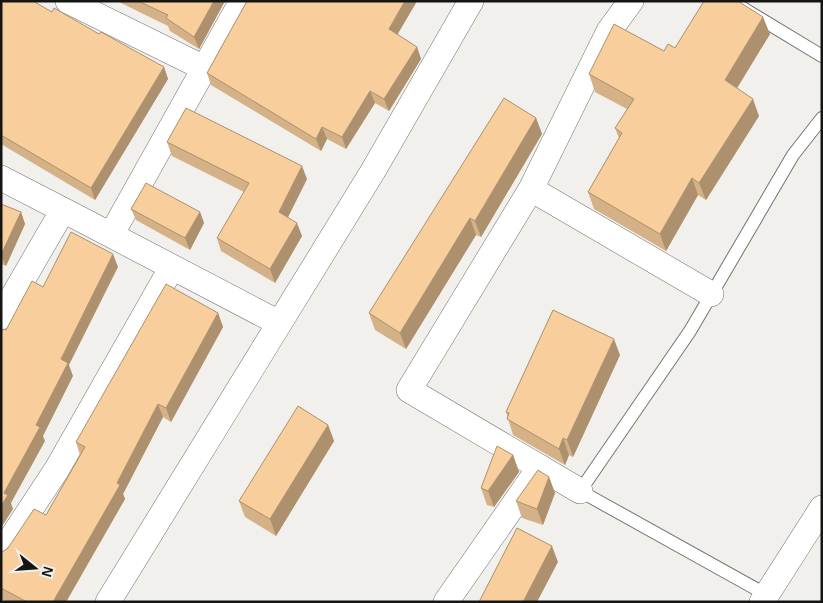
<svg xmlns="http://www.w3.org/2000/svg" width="823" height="603" viewBox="0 0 823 603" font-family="Arial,sans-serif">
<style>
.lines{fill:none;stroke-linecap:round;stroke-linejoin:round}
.lane-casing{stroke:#757471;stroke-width:14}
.street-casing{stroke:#757471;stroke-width:26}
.lane{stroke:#fff;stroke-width:12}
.street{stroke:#fff;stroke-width:25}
.wall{fill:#d4b186}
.shaded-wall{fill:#ad906d}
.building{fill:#f7ce9c;stroke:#ad906d}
</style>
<rect width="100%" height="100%" fill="#f1f0ed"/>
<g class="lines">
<defs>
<path id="lane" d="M 731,1 L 822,56
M 767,595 L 580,491 L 690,331 L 793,155 L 822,118"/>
<path id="street" d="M 68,1 L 204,68
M 1,178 L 63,210
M 531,189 L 609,31 L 631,1
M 111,235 L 279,323
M 1,317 L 63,210 L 111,235 L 242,1
M 580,491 L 409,390 L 531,189 L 711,294
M 1,554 L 57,469 L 172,267
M 108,602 L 373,171 L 471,1
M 446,602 L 540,467
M 762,602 L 822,508"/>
</defs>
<!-- lane casing -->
<use href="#lane" class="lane-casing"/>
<!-- street casing -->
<use href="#street" class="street-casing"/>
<!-- lane -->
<use href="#lane" class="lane"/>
<!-- street -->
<use href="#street" class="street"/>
</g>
<!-- wall -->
<path class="wall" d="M 1,1 L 52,12 L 99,34 L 164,67 L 168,79 L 95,200 L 1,144 Z
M 117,1 L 225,1 L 199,49 L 170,31 L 168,26 Z
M 247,1 L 417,1 L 397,35 L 417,47 L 421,59 L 389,111 L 375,103 L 346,149 L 327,139 L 321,151 L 211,85 L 207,73 Z
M 770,34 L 737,88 L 759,116 L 706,200 L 698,195 L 666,251 L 594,209 L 588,192 L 619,138 L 615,128 L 627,109 L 595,92 L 589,74 L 664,51 Z
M 536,118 L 542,134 L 481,237 L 476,235 L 406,349 L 375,330 L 369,313 Z
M 167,142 L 307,179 L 288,217 L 302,236 L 275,283 L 221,251 L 217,238 L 244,192 L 172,156 Z
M 1,204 L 21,212 L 25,224 L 6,266 L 1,264 Z
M 131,209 L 200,212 L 204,223 L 190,250 L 136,220 Z
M 218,313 L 223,327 L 171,422 L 163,417 L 123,494 L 125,499 L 66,602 L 7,602 L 1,599 L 1,553 L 46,515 L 80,455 L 76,442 Z
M 620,355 L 573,457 L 569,455 L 565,465 L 513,435 L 506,412 Z
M 328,425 L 334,441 L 276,536 L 245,517 L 239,501 Z
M 513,455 L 519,472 L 494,507 L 487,505 L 481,488 Z
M 549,477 L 555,493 L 543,525 L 522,518 L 516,501 Z"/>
<!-- shaded-wall -->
<path class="shaded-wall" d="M 214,1 L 225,1 L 199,49 L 194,37 Z
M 405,1 L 417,1 L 393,42 L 389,29 Z
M 763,17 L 770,34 L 731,98 L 725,80 Z
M 417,47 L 421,59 L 389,111 L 384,99 Z
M 164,67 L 168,79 L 95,200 L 91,188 Z
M 370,91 L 375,103 L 346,149 L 342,137 Z
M 753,99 L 759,116 L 706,200 L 699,183 Z
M 536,118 L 542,134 L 481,237 L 475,221 Z
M 322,127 L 327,139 L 321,151 L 316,139 Z
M 302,166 L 307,179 L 284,225 L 279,212 Z
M 692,178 L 698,195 L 666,251 L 660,234 Z
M 21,212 L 25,224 L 6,266 L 1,255 Z
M 200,212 L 204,223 L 190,250 L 185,238 Z
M 470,218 L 476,235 L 406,349 L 400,333 Z
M 297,223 L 302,236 L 275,283 L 270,269 Z
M 113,254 L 118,267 L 69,365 L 73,376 L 43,436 L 45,441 L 11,503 L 13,509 L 1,528 L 1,506 L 4,493 L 36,425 L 61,359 Z
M 218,313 L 223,327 L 171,422 L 166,408 Z
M 614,339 L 620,355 L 573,457 L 567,440 Z
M 158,404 L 163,417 L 123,494 L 125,499 L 66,602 L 53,602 L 117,483 Z
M 328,425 L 334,441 L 276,536 L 270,519 Z
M 563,438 L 569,455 L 565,465 L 559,449 Z
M 513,455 L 519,472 L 494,507 L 488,491 Z
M 549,477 L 555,493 L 543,525 L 537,509 Z
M 552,546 L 558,562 L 537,602 L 523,602 Z"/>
<!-- building -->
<path class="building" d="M 1,1 L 33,1 L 52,12 L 54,8 L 99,34 L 101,32 L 164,67 L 91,188 L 1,135 Z
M 138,1 L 214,1 L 194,37 L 166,18 L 168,15 Z
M 247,1 L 405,1 L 389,29 L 417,47 L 384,99 L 370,91 L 342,137 L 322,127 L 316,139 L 207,73 Z
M 704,1 L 738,1 L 763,17 L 725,80 L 753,99 L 699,183 L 692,178 L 660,234 L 588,192 L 622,133 L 615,128 L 634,99 L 589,74 L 614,24 L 664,51 L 668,44 L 675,48 Z
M 504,98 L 536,118 L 475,221 L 470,218 L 400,333 L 369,313 Z
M 186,108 L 302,166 L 279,212 L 297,223 L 270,269 L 217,238 L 249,183 L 167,142 Z
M 146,183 L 200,212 L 185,238 L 131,209 Z
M 1,204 L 21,212 L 1,255 Z
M 71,232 L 113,254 L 61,359 L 68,363 L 36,425 L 40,427 L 4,493 L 8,495 L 1,506 L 1,333 L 3,329 L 6,330 L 32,281 L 43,287 Z
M 166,284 L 218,313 L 166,408 L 158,404 L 117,483 L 120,485 L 53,602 L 27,602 L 1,588 L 1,553 L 8,548 L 34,509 L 46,515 L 85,447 L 76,442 Z
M 553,310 L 614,339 L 567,440 L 563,438 L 559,449 L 507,419 L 509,413 L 506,412 Z
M 298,406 L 328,425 L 270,519 L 239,501 Z
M 497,446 L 513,455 L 488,491 L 481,488 Z
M 538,470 L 549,477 L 537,509 L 516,501 Z
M 517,528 L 552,546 L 523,602 L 479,602 Z"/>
<!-- border -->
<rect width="823" height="603" fill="none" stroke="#151514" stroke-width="5"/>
<!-- north arrow -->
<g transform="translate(35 568) rotate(107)" stroke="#f1f0ed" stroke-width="4" paint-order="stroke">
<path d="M0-4L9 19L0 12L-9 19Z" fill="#151514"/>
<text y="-8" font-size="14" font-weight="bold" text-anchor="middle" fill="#151514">N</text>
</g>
</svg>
